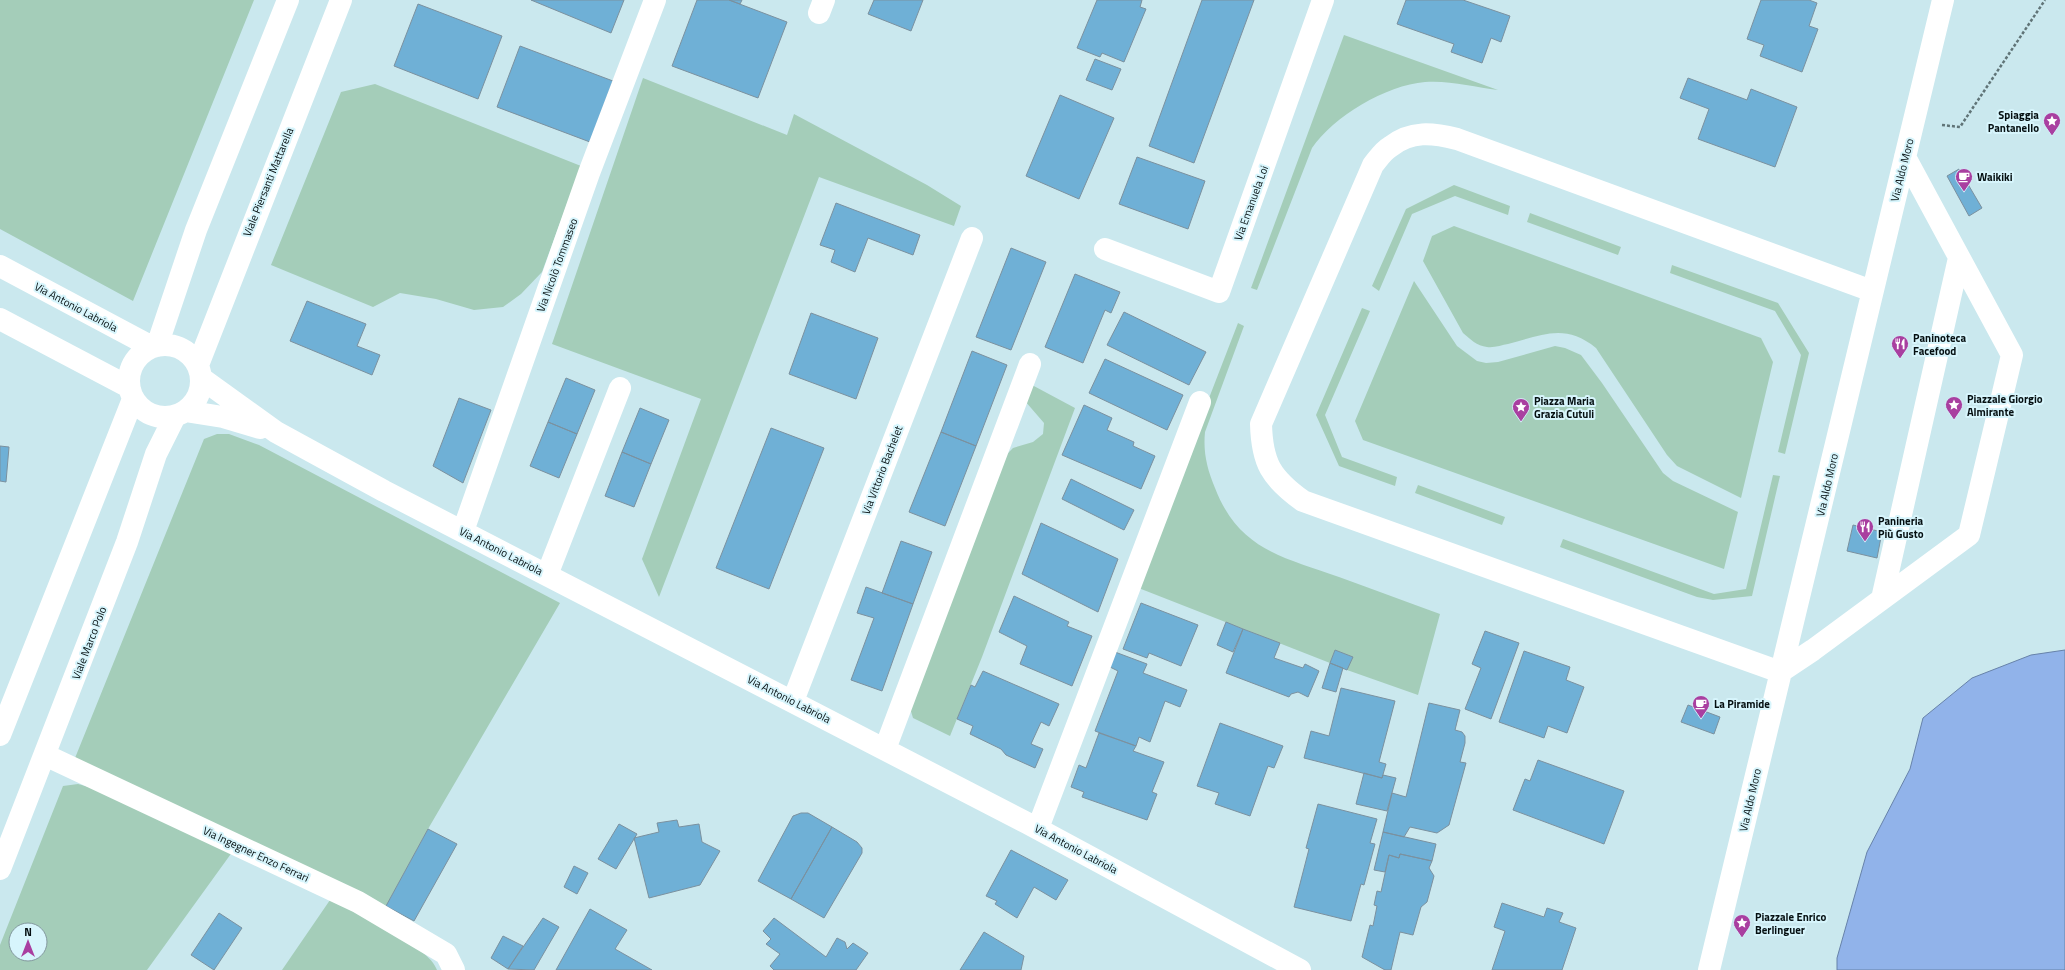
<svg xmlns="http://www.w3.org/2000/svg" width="2065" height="970" viewBox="0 0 2065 970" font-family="'Titillium Web',sans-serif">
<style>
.green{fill:#a4cdb9;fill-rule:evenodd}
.water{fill:#91b3ea;stroke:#6782a9}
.building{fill:#6fb0d6;stroke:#7b919f}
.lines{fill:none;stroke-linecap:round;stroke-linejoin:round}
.path{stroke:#607477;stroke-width:2.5;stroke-dasharray:3 2;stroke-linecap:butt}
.minor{stroke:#fff;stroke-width:22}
.labels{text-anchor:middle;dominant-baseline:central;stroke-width:4;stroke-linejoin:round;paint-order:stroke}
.poi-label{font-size:11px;font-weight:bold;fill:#050f11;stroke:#d7f5fc;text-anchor:start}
.street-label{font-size:11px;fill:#050f11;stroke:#d7f5fc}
</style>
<rect width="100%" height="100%" fill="#cae8ee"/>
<!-- green -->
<path class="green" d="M 0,0 L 254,0 L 133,301 L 0,229 Z
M 1344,35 L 1498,90 C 1475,87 1448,80 1425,82 C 1386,85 1333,117 1312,148 L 1257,290 L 1251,288 Z
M 643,78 L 787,135 L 794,114 L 927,185 L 961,206 L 954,226 L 819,177 L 659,597 L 642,559 L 701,399 L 552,344 Z
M 375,84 L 581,166 L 542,272 L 521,294 L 503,307 L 474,310 L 436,299 L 400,293 L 373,307 L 271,265 L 341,92 Z
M 1454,185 L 1510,206 L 1508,215 L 1455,196 L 1412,214 L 1379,291 L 1372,286 L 1406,209 Z
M 1530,213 L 1621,247 L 1618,255 L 1527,222 Z
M 1454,226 L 1761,338 L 1773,362 L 1741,498 L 1677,466 L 1667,455 L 1596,348 C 1565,323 1543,335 1508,344 C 1502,345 1494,348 1487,347 C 1477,346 1470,339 1463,333 L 1423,261 L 1432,236 Z
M 1672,265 L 1778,303 L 1809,353 L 1785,454 L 1778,452 L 1801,355 L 1775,311 L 1670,273 Z
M 1414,281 L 1457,346 L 1477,361 L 1486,363 L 1498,362 L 1555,346 L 1565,348 L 1581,355 L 1602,383 L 1663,473 L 1673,481 L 1738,512 L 1724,569 L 1363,440 L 1355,421 Z
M 1362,308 L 1370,311 L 1325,415 L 1342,457 L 1397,477 L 1395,486 L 1339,466 L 1316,415 Z
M 1238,323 L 1244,326 L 1205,432 C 1203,452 1207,469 1215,488 C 1239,550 1283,557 1339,577 C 1373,589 1406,602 1440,614 L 1418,695 L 1347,670 L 1352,657 L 1335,650 L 1330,663 L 1136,587 Z
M 1032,385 L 1075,408 L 982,657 L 950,736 L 913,718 L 910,708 L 1006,455 L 1013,448 L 1033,442 L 1043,434 L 1044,423 L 1025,401 Z
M 217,434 L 229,434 L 259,445 L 560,603 L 428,829 L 386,906 L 75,758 L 204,439 Z
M 1773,475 L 1780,476 L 1752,596 L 1713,600 L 1697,597 L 1560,547 L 1563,539 L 1714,594 L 1746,589 Z
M 1418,485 L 1505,517 L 1502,525 L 1415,493 Z
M 78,784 L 96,789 L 233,851 L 147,970 L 0,970 L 0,945 L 63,786 ZM 16,930 L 40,930 L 40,954 L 16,954 Z
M 330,900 C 354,912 430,946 437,970 L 282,970 Z"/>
<!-- water -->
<path class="water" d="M 2065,650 L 2065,970 L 1837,970 L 1837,958 L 1867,852 L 1910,769 L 1923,718 L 1972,678 L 2031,655 Z"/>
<!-- building -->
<path class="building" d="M 531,0 L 624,0 L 611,33 Z
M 697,0 L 729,0 L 787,22 L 758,98 L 672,66 Z
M 729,0 L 742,0 L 740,4 Z
M 874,0 L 923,0 L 911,31 L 868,14 Z
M 1097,0 L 1142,0 L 1140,7 L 1146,9 L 1124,62 L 1102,53 L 1100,57 L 1077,48 Z
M 1202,0 L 1254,0 L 1194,163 L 1149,146 Z
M 1406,0 L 1463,0 L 1510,16 L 1501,42 L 1491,38 L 1482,63 L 1451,52 L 1454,44 L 1397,24 Z
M 1761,0 L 1809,0 L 1817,3 L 1809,26 L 1818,29 L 1802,72 L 1760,56 L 1764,45 L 1747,39 Z
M 418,4 L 502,36 L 478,99 L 394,66 Z
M 520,46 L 613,81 L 590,142 L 497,107 Z
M 1095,59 L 1121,69 L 1112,90 L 1086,80 Z
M 1688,78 L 1747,100 L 1751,89 L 1797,107 L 1775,167 L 1698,139 L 1709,109 L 1680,98 Z
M 1060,95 L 1114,118 L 1079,199 L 1026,176 Z
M 1137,157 L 1205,181 L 1188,229 L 1119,204 Z
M 1959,169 L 1982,208 L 1969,216 L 1947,176 Z
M 836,203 L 920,235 L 913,255 L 868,238 L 855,272 L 831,262 L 835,250 L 820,245 Z
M 1011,248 L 1046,262 L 1011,350 L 976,337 Z
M 1075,274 L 1120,292 L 1111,313 L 1105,310 L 1083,363 L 1045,347 Z
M 307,301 L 366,324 L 357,346 L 380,355 L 372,375 L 290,341 Z
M 1124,312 L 1206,352 L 1189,385 L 1107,345 Z
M 811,313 L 878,338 L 856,399 L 789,374 Z
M 972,351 L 1007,365 L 976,446 L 941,432 Z
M 1105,359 L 1183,395 L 1167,430 L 1089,393 Z
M 566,378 L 595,390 L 577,434 L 548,422 Z
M 459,398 L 491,410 L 463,483 L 433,466 Z
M 1084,405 L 1112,418 L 1107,430 L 1134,442 L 1133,446 L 1155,456 L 1141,489 L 1062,455 Z
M 640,408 L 669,420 L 651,464 L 622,452 Z
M 548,422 L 577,434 L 559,478 L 530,466 Z
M 771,428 L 824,448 L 769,589 L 716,568 Z
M 941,432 L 976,446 L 945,526 L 909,512 Z
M 0,446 L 9,447 L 6,482 L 0,481 Z
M 622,452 L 651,464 L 634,507 L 605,496 Z
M 1071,479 L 1134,510 L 1124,530 L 1062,499 Z
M 1041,523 L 1118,559 L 1098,612 L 1022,574 Z
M 1853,525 L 1882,532 L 1877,558 L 1847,551 Z
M 901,541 L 932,552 L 913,604 L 882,593 Z
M 866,587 L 913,604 L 882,691 L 851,680 L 874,618 L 857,613 Z
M 1014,596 L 1069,622 L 1067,626 L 1092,636 L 1072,686 L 1020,664 L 1027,646 L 999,632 Z
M 1141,603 L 1198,625 L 1181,666 L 1149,653 L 1147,658 L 1123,649 Z
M 1226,622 L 1243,629 L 1233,652 L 1217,645 Z
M 1243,629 L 1280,643 L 1274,658 L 1303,668 L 1305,664 L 1319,671 L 1308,697 L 1298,692 L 1291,694 L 1289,697 L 1226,673 Z
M 1485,631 L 1519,643 L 1491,719 L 1465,709 L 1481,668 L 1472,664 Z
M 1335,650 L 1353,657 L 1347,670 L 1330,663 Z
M 1524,651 L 1570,667 L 1566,680 L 1584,687 L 1567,733 L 1548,726 L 1544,738 L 1499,722 Z
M 1115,652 L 1147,664 L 1143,673 L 1187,690 L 1180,707 L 1165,701 L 1150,742 L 1139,737 L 1136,746 L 1095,731 L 1118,671 L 1110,667 Z
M 1330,663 L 1343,668 L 1336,692 L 1322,688 Z
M 983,671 L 1059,704 L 1049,726 L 1041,722 L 1031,744 L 1043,749 L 1035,768 L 1006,755 L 1001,749 L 970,734 L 973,726 L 957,719 L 971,685 L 975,687 Z
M 1341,688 L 1395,701 L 1379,762 L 1386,764 L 1382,778 L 1304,758 L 1311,731 L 1329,736 Z
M 1429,703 L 1460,710 L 1455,730 L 1462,732 L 1465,736 L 1465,743 L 1460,762 L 1466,763 L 1449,825 L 1437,833 L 1410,827 L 1404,837 L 1383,832 L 1392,793 L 1406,797 Z
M 1688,705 L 1720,717 L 1714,734 L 1681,722 Z
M 1220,723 L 1283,746 L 1274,768 L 1268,766 L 1250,816 L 1215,804 L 1219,793 L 1197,786 Z
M 1099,733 L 1136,746 L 1133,751 L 1164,762 L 1152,792 L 1157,794 L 1147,820 L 1082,797 L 1084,792 L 1071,787 L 1079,765 L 1086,768 Z
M 1538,760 L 1624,791 L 1604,844 L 1513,810 L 1525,779 L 1530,781 Z
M 1364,773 L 1382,778 L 1383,775 L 1396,778 L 1387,811 L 1356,804 Z
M 1318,804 L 1377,819 L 1370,843 L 1375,844 L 1364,885 L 1361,884 L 1351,921 L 1294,907 L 1309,849 L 1306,848 Z
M 801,813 L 808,813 L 832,827 L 791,899 L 758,881 L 793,816 Z
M 677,820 L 679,827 L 699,824 L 702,842 L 720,851 L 700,885 L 649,898 L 634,838 L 659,832 L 657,823 Z
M 619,824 L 637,834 L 616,869 L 598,859 Z
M 832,827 L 857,842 L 862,848 L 862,853 L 824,918 L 791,899 Z
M 428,829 L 457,844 L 414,921 L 386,906 Z
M 1383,832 L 1436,844 L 1432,861 L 1400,854 L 1399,858 L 1389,855 L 1385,872 L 1374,870 Z
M 1011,850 L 1068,880 L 1056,900 L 1034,887 L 1017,918 L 995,904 L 997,901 L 986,896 Z
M 1400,854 L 1432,861 L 1429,868 L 1434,876 L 1427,902 L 1421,907 L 1413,935 L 1400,932 L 1391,970 L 1385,970 L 1362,957 L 1370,925 L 1373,926 L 1377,906 L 1374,905 L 1377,891 L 1381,892 L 1389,855 L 1399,858 Z
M 574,866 L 588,873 L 577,894 L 564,887 Z
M 1502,903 L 1544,917 L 1547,908 L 1563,913 L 1559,922 L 1576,928 L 1562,970 L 1492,970 L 1505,931 L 1494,927 Z
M 590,909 L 627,930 L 615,949 L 652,970 L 556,970 Z
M 219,913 L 242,928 L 214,970 L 191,955 Z
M 543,918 L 559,927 L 534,970 L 508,969 Z
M 774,918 L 826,957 L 837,938 L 845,942 L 847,949 L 853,943 L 868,953 L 856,970 L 774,970 L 770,966 L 780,954 L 766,944 L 771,939 L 763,931 Z
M 984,932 L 1024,956 L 1021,970 L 960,970 Z
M 503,936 L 523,946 L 508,969 L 491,958 Z"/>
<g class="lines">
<!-- path -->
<path class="path" d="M 1942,125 L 1960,127 L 2045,0"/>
<!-- minor -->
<path class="minor" d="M 819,13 L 824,0
M 1105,249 L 1219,292 L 1323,0
M 0,266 L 152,347
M 1872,291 L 1457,139 C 1433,133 1411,130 1390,147 C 1383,151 1378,159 1373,165 L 1261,424 C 1262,463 1271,478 1303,501 L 1780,672 L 1813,650 L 1969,535 L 2012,355 L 1905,157
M 0,319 L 129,387
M129 381a36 36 0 1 1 72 0a36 36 0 1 1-72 0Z
M 157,346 L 196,230 L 288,0
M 198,365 L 341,0
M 201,378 L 276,432 L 384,491 L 1027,823 L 1300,970
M 185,411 L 223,417 L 260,428
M 463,531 L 589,173 L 655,0
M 547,575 L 620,388
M 1882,599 L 1959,258
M 793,701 L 972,238
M 0,735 L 133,399
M 885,749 L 1030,364
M 45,755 L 358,902 L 446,954 L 454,970
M 1038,828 L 1200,402
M 0,869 L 127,542 L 156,454 L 175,416
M 1709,970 L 1943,0"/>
</g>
<!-- icons -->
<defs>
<symbol id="sight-pin" viewBox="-11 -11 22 30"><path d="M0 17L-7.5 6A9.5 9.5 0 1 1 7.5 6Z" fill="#a93fa0" stroke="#d7f5fc"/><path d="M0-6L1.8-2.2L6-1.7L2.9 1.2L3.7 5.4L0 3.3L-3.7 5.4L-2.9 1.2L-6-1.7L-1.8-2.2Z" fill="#fff"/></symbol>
<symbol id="cafe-pin" viewBox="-11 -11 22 30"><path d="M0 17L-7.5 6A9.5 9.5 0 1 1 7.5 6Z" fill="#a93fa0" stroke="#d7f5fc"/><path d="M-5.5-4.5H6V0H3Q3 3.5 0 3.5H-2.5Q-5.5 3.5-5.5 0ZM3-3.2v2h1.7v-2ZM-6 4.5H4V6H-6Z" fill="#fff"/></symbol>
<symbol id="restaurant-pin" viewBox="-11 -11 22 30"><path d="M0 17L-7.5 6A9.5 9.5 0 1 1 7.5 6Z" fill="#a93fa0" stroke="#d7f5fc"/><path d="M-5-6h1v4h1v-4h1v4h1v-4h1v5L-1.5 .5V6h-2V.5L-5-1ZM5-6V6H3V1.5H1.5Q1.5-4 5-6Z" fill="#fff"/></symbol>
</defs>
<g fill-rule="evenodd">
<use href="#sight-pin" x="2042" y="111" width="20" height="27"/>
<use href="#cafe-pin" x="1954" y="167" width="20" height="27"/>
<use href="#restaurant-pin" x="1890" y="334" width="20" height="27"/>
<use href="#sight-pin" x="1944" y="395" width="20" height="27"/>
<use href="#sight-pin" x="1511" y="397" width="20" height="27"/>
<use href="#restaurant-pin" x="1855" y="517" width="20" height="27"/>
<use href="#cafe-pin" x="1691" y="694" width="20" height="27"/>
<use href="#sight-pin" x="1732" y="913" width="20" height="27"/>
</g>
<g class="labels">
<!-- poi labels -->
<g class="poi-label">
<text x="2039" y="115" text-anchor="end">Spiaggia<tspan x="2039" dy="13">Pantanello</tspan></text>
<text x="1977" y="177">Waikiki</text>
<text x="1913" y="338">Paninoteca<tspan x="1913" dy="13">Facefood</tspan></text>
<text x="1967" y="399">Piazzale Giorgio<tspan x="1967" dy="13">Almirante</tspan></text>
<text x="1534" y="401">Piazza Maria<tspan x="1534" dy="13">Grazia Cutuli</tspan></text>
<text x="1878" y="521">Panineria<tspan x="1878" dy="13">Più Gusto</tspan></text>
<text x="1714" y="704">La Piramide</text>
<text x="1755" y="917">Piazzale Enrico<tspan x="1755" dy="13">Berlinguer</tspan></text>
</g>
<!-- street labels -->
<g class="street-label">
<text transform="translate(1902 170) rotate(-76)">Via Aldo Moro</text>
<text transform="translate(268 182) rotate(-68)">Viale Piersanti Mattarella</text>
<text transform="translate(1251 203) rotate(-70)">Via Emanuela Loi</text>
<text transform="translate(557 265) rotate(-70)">Via Nicolò Tommaseo</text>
<text transform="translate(76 307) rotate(28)">Via Antonio Labriola</text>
<text transform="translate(882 470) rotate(-69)">Via Vittorio Bachelet</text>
<text transform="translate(1827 485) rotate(-77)">Via Aldo Moro</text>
<text transform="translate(501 551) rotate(27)">Via Antonio Labriola</text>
<text transform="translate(89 643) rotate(-69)">Viale Marco Polo</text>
<text transform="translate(789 699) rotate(27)">Via Antonio Labriola</text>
<text transform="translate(1750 800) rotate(-77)">Via Aldo Moro</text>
<text transform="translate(1076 849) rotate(28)">Via Antonio Labriola</text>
<text transform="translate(256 854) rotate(25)">Via Ingegner Enzo Ferrari</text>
</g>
</g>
<!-- north arrow -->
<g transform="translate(28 942)"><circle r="19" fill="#d7f5fc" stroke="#83999e"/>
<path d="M0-3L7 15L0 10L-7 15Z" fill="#a93fa0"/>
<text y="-6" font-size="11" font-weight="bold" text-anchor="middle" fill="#050f11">N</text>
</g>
</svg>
